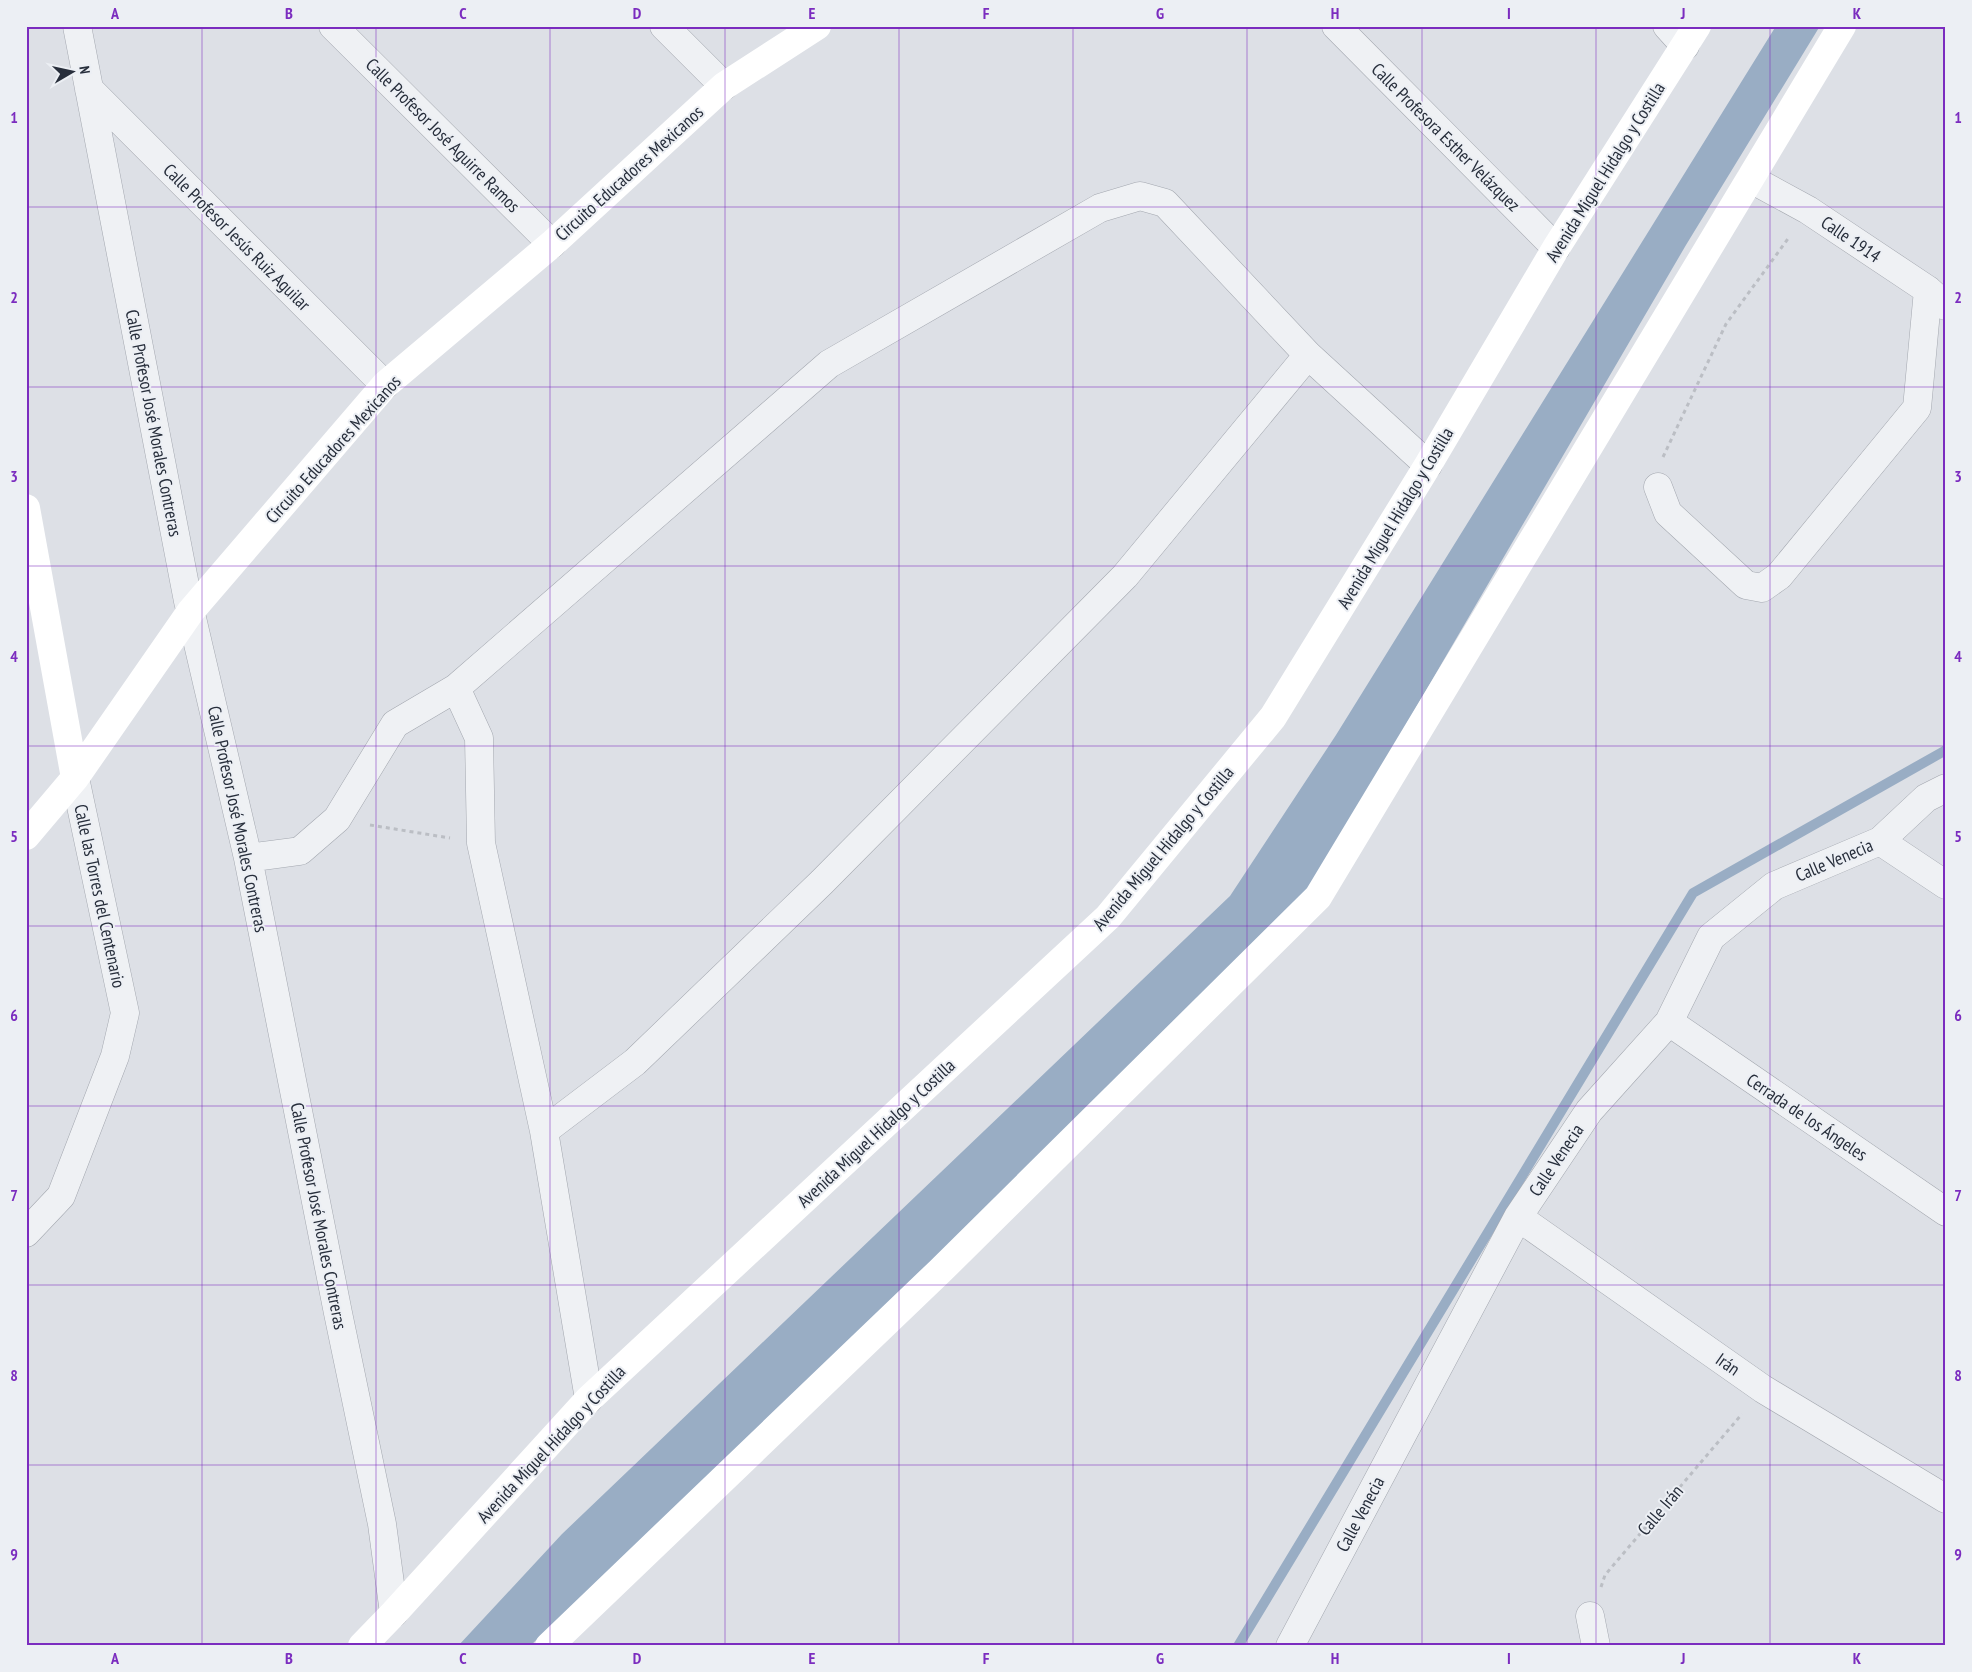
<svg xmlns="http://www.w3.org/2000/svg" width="1972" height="1672" viewBox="0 0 1972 1672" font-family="'PT Sans Narrow',sans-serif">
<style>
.water{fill:#99adc4}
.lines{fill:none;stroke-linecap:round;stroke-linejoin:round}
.stream{stroke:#99adc4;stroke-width:10}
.street-casing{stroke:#a3a7af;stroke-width:29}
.path{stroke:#bbbec4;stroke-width:3;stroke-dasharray:4 4;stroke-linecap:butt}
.street{stroke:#eff1f4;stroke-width:28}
.secondary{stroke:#fff;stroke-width:28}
.grid{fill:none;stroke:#7b2cbf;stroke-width:1;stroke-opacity:0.55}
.labels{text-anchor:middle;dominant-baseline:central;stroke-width:4;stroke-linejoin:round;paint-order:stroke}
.street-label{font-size:18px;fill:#272e3b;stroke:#eceff4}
.neatline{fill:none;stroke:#7b2cbf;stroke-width:2}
.grid-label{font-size:16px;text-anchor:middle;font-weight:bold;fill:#7b2cbf}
</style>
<rect width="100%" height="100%" fill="#dde0e6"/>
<!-- water -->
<path class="water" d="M 1776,26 L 1820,26 L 1686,245 L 1313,884 L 1148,1053 L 530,1646 L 458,1646 L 562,1534 L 1230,896 L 1336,735 Z"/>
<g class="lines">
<!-- stream -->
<path class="stream" d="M 1238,1646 L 1693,893 L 1946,750"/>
<defs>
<path id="street" d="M 77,26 L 188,601 L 248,858 L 338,1313 L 382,1524 L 394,1613
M 333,26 L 552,244
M 664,26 L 724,86
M 1336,26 L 1556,248
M 1667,26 L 1685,46
M 89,89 L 385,385
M 1751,179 L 1808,210 L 1928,290 L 1946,306
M 1658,487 L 1668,513 L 1746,585 L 1762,588 L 1779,576 L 1917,408 L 1928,290
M 456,688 L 479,738 L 481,843 L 544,1131 L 589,1399
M 1880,841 L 1946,885
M 248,858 L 300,851 L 337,819 L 395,724 L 456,688 L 829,364 L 1100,208 L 1140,196 L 1165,203 L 1308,355 L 1428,465
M 1669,1022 L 1946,1212
M 544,1131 L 635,1062 L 822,882 L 1125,576 L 1308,355
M 1518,1217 L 1763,1389 L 1946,1499
M 26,1233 L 61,1196 L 115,1056 L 125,1013 L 75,778
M 1590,1616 L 1596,1646
M 1290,1646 L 1518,1217 L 1589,1111 L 1669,1022 L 1711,937 L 1774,886 L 1880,841 L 1926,798 L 1946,788"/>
</defs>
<!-- street casing -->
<use href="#street" class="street-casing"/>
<!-- path -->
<path class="path" d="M 1663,457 L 1726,324 L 1790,236
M 370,825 L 450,838
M 1601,1587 L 1605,1575 L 1742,1414"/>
<!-- street -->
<use href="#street" class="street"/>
<!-- secondary -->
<path class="secondary" d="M 26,508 L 75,778
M 26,836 L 75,778 L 191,611 L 385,385 L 552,244 L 724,86 L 817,26
M 362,1646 L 394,1613 L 589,1399 L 1108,917 L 1273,717 L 1428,465 L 1556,248 L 1697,26
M 549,1646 L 940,1271 L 1318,897 L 1842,26"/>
</g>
<!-- grid -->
<path class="grid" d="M 202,26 L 202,1646M 376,26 L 376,1646M 550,26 L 550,1646M 725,26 L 725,1646M 899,26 L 899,1646M 1073,26 L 1073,1646M 1247,26 L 1247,1646M 1422,26 L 1422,1646M 1596,26 L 1596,1646M 1770,26 L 1770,1646M 26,207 L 1946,207M 26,387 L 1946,387M 26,566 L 1946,566M 26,746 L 1946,746M 26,926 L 1946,926M 26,1106 L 1946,1106M 26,1285 L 1946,1285M 26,1465 L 1946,1465"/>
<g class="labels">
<!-- street labels -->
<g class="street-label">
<text transform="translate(443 135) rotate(45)">Calle Profesor José Aguirre Ramos</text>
<text transform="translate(1446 137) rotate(45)">Calle Profesora Esther Velázquez</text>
<text transform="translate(1605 172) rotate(-58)">Avenida Miguel Hidalgo y Costilla</text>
<text transform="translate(629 173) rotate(-42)">Circuito Educadores Mexicanos</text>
<text transform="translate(237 237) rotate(45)">Calle Profesor Jesús Ruiz Aguilar</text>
<text transform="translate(1851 239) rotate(34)">Calle 1914</text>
<text transform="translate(154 423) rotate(79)">Calle Profesor José Morales Contreras</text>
<text transform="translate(333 449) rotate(-48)">Circuito Educadores Mexicanos</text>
<text transform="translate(1395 518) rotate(-59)">Avenida Miguel Hidalgo y Costilla</text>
<text transform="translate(238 819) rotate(78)">Calle Profesor José Morales Contreras</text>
<text transform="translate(1163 848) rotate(-50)">Avenida Miguel Hidalgo y Costilla</text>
<text transform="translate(1834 860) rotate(-23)">Calle Venecia</text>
<text transform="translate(100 896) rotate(78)">Calle las Torres del Centenario</text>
<text transform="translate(1807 1117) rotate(34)">Cerrada de los Ángeles</text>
<text transform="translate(876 1133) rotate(-43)">Avenida Miguel Hidalgo y Costilla</text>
<text transform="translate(1556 1160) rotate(-56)">Calle Venecia</text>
<text transform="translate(319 1216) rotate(79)">Calle Profesor José Morales Contreras</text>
<text transform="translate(1728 1364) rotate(35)">Irán</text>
<text transform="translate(551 1444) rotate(-47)">Avenida Miguel Hidalgo y Costilla</text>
<text transform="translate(1660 1510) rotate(-50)">Calle Irán</text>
<text transform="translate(1360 1514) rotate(-62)">Calle Venecia</text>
</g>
</g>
<!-- border -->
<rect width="1972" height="1672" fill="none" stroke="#eceff4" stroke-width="55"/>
<!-- north arrow -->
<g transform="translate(72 72) rotate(81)" stroke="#eceff4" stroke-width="4" paint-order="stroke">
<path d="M0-4L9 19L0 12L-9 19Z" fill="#272e3b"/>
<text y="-8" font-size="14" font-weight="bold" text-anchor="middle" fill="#272e3b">N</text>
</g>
<rect x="28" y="28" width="1916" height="1616" class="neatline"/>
<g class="grid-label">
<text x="115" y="19">A</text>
<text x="289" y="19">B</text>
<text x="463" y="19">C</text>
<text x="637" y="19">D</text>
<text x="812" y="19">E</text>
<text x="986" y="19">F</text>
<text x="1160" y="19">G</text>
<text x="1335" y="19">H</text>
<text x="1509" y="19">I</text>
<text x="1683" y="19">J</text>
<text x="1857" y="19">K</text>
<text x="14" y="123">1</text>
<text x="1958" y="123">1</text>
<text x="14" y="303">2</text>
<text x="1958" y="303">2</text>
<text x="14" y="482">3</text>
<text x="1958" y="482">3</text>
<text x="14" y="662">4</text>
<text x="1958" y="662">4</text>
<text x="14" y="842">5</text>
<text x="1958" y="842">5</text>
<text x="14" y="1021">6</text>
<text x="1958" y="1021">6</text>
<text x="14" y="1201">7</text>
<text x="1958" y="1201">7</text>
<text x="14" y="1381">8</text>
<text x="1958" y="1381">8</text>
<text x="14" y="1560">9</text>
<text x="1958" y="1560">9</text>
<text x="115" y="1664">A</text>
<text x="289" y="1664">B</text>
<text x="463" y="1664">C</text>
<text x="637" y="1664">D</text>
<text x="812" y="1664">E</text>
<text x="986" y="1664">F</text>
<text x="1160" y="1664">G</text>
<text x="1335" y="1664">H</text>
<text x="1509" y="1664">I</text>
<text x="1683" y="1664">J</text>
<text x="1857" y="1664">K</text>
</g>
</svg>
